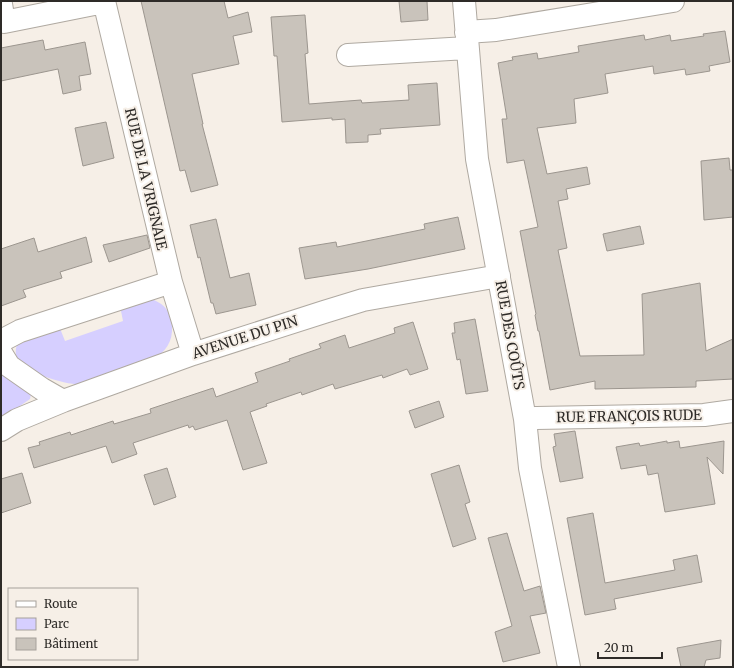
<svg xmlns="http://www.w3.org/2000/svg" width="734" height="668" viewBox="0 0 734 668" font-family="Merriweather,serif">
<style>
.green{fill:#d6cfff}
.building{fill:#c9c3bb;stroke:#9c968f}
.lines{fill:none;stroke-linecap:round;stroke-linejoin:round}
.street-casing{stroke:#afa9a1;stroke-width:24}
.street{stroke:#fff;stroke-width:22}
.labels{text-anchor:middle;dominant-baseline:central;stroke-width:4;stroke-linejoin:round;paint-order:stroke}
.street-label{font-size:14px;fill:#2e2b28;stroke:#f6efe7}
</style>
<rect width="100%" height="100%" fill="#f6efe7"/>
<!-- green -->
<path class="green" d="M 146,297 C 163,303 170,308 172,326 C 174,358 141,365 117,373 C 107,377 96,382 85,384 C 70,387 26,373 18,360 C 14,353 16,346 19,339 L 59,326 L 65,341 L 123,321 L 120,306 Z
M 1,371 L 31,394 L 30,399 L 1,419 Z"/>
<!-- building -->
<path class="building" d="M 141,1 L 224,1 L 228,18 L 248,12 L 252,32 L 233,36 L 239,64 L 192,74 L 203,124 L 202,124 L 218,185 L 191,192 L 185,170 L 180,171 Z
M 399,1 L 427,1 L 428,20 L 401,22 Z
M 305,15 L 308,53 L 305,54 L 309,104 L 361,100 L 362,103 L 409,100 L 408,85 L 437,83 L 440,125 L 380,129 L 381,134 L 368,135 L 368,142 L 346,143 L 345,119 L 332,120 L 332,118 L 282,122 L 277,56 L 274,56 L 271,17 Z
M 725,31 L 730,62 L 709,66 L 710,71 L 686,75 L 685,69 L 654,74 L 653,66 L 605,74 L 608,93 L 574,99 L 576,123 L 537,128 L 547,174 L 587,167 L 590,184 L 566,189 L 568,199 L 558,201 L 567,248 L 558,250 L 580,356 L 644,355 L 642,294 L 700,283 L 706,351 L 733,339 L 733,379 L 696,381 L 696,387 L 595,389 L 595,381 L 550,390 L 539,331 L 538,331 L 535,315 L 536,314 L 520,231 L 538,227 L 524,160 L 507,163 L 502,119 L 507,119 L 498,63 L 513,60 L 512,57 L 537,53 L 538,59 L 579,52 L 578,46 L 644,35 L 645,40 L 670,35 L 671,41 L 704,36 L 703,34 Z
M 43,40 L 45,50 L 85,42 L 91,74 L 79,76 L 81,90 L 63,94 L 58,69 L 1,81 L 1,48 Z
M 106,122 L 114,158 L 83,166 L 75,128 Z
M 729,158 L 730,170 L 733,170 L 733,217 L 704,220 L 701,161 Z
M 458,217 L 465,249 L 368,269 L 305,279 L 299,248 L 336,242 L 337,247 L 425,229 L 424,224 Z
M 216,219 L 230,278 L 249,273 L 256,305 L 216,314 L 213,303 L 211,303 L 200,257 L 198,258 L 190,225 Z
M 640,226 L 644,244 L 607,251 L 603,234 Z
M 147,235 L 150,248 L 109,262 L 103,245 Z
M 86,237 L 92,262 L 60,272 L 62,278 L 23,290 L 26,297 L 1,306 L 1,249 L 34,238 L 38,252 Z
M 475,319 L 488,391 L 466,394 L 460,359 L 457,360 L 452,333 L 455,333 L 454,323 Z
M 413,322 L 428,369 L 410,375 L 407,369 L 383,378 L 382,375 L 335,389 L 333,384 L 302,395 L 301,392 L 266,404 L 267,406 L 250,412 L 267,463 L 243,470 L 227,420 L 195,430 L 193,426 L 189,428 L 188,425 L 133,443 L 137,454 L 112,463 L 106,446 L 34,468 L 28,448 L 40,445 L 39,442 L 70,432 L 71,435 L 113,421 L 114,424 L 151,413 L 150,409 L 213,388 L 216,397 L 258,382 L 255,373 L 290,361 L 289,359 L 321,348 L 319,344 L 345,335 L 349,348 L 395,333 L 394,328 Z
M 439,401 L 444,417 L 415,428 L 409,411 Z
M 575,431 L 583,478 L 560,482 L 553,447 L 556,446 L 554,434 Z
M 667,441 L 667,443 L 679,441 L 680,448 L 724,441 L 723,474 L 707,457 L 715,504 L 665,512 L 658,473 L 648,475 L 646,465 L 621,469 L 616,447 L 639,443 L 640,446 Z
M 459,465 L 470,502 L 465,504 L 476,539 L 453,547 L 431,474 Z
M 167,468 L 176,497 L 154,505 L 144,475 Z
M 22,473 L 31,503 L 1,513 L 1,479 Z
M 593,513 L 605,583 L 675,570 L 673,560 L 697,555 L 702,582 L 614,599 L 616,609 L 585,615 L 567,518 Z
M 507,533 L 524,591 L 540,586 L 546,613 L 530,616 L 540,653 L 503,662 L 495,632 L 512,626 L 488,538 Z
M 721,640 L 720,658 L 706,660 L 704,667 L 681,667 L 677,648 Z"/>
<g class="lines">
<defs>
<path id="street" d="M 104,1 L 171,282 L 193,354
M 464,1 L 477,159 L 525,419 L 530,468 L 569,667
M 1,4 L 4,22 L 104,2
M 466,32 L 496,30 L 673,1
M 348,55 L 467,48
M 1,341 L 20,331 L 171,282
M 1,353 L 9,366 L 42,389 L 63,401
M 525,419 L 536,418 L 704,415 L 733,411
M 1,430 L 17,420 L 63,401 L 193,354 L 324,312 L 363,300 L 499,276"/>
</defs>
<!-- street casing -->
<use href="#street" class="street-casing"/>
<!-- street -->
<use href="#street" class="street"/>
</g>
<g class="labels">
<!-- street labels -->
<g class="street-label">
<text transform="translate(146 179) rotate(77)">RUE DE LA VRIGNAIE</text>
<text transform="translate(510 335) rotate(80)">RUE DES COÛTS</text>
<text transform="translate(245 337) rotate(-18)">AVENUE DU PIN</text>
<text transform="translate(629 416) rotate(-1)">RUE FRANÇOIS RUDE</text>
</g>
</g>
<!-- border -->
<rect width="734" height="668" fill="none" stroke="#2e2b28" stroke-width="4"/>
<!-- legend -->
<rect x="8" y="588" width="130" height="72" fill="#f6efe7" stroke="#a6a19b"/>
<rect x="16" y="601" width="20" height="6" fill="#ffffff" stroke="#a6a19b"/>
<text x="44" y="608" font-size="12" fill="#2e2b28">Route</text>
<rect x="16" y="618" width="20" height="12" fill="#d6cfff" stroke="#a6a19b"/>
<text x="44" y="628" font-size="12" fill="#2e2b28">Parc</text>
<rect x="16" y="638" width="20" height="12" fill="#c9c3bb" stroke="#a6a19b"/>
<text x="44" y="648" font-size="12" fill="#2e2b28">Bâtiment</text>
<!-- scale -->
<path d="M598 652v6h64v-6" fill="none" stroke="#2e2b28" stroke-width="2"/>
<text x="604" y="652" font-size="12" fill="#2e2b28" stroke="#f6efe7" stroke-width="3" paint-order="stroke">20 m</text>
</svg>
